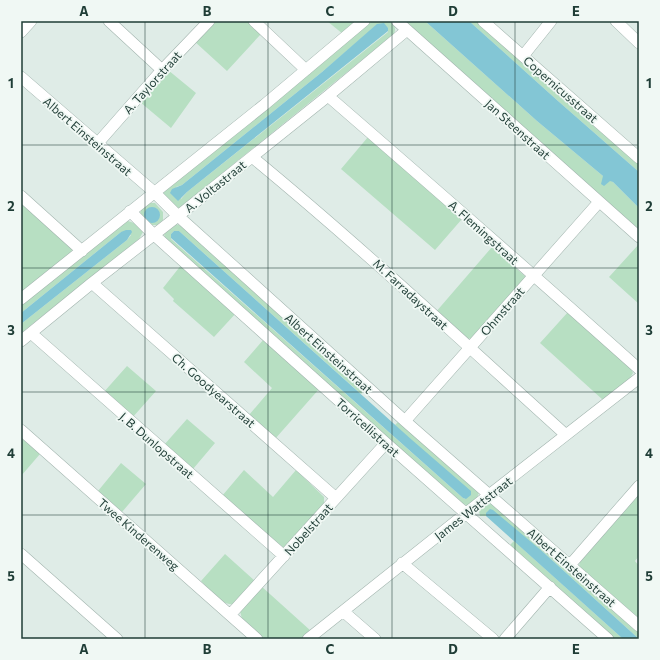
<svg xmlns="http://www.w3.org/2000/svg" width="660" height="660" viewBox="0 0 660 660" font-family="Commissioner,sans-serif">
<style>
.green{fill:#b7dfc2;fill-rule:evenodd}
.water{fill:#83c6d5}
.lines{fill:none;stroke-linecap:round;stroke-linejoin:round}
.minor-casing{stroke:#a2b4ae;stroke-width:12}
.minor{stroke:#fff;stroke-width:11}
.grid{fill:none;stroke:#1f3d36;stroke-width:1;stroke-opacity:0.55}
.labels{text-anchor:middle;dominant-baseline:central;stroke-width:3.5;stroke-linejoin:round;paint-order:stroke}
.street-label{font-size:12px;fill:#1f3d36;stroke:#f0f8f4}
.neatline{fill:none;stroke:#1f3d36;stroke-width:1.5}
.grid-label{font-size:13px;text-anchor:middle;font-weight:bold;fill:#1f3d36}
</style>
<rect width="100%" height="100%" fill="#dfece7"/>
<!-- green -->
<path class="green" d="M 212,21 L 248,21 L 261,34 L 227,71 L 194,41 Z
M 327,21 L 355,21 L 343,34 Z
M 372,21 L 390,21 C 395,26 396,28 394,34 L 183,205 L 177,209 L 163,196 L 163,191 ZM 377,25 L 388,28 L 388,32 L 187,192 L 181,199 L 176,187 L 182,185 L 322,72 Z
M 400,21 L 425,21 L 537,121 L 603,176 L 613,182 L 639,208 L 639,231 Z
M 469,21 L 478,21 L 639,164 L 639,172 L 558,101 Z
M 168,70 L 196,93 L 171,128 L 140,102 Z
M 368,137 L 462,219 L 435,250 L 341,169 Z
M 21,200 L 71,246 L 72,250 L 69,256 L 21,293 Z
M 150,203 L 155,203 L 163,212 L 163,220 L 157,225 L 149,225 L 140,214 C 141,208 144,205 150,203 Z
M 128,221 C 134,223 140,225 143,232 L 139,239 L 21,333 L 21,324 L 127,240 L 131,235 L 121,232 L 21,313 L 21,303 L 123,223 Z
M 176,224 L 181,226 L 365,390 L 361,394 L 179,231 L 174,231 L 171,234 L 171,239 L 463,498 L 466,499 L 412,441 L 395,425 L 399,421 L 479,491 C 479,497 472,506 466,505 C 465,505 460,502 459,502 L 165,239 L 164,233 Z
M 639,244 L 639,304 L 609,277 Z
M 492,247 L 527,278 L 474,337 L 468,339 L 435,313 Z
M 182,264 L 237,312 L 214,337 L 173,301 L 174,299 L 163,288 Z
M 568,312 L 631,369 L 633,373 L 630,378 L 603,400 L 540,343 Z
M 264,339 L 320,388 L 275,439 L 249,415 L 272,388 L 244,362 Z
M 127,366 L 156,391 L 132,418 L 103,393 Z
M 187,419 L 215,443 L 193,469 L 164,445 Z
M 21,437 L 40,454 L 21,476 Z
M 121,463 L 146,484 L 122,512 L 98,491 Z
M 244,470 L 273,497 L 296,470 L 324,497 L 324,504 L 284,548 L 280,548 L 222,496 Z
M 639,492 L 639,556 L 635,561 L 639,566 L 639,618 L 635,617 L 582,570 L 579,566 L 580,562 Z
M 491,504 L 496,504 L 639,633 L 639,639 L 543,552 L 486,513 L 486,516 L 480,516 L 479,511 L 484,505 Z
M 514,541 L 623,639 L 614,639 L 510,545 Z
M 225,554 L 255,581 C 249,588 241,600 233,604 C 224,607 207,587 201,581 Z
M 261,586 L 311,631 L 301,639 L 265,639 L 242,619 L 240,611 Z"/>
<!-- water -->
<path class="water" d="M 425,21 L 469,21 L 558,101 L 639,172 L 639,208 L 613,182 L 610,181 L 604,186 L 601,184 L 603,176 L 537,121 Z
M 384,23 L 388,28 L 388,31 L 187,192 L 178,201 L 170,193 L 172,189 L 182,185 L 322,72 L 377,24 Z
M144 215a8 8 0 1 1 16 0a8 8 0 1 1-16 0Z
M 126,230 L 131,230 L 132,232 L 127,240 L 21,324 L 21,313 L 121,232 Z
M 174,231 L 179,231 L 412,440 L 471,491 L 471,495 L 466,499 L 463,498 L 171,238 L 171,234 Z
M 490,509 L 493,510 L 543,552 L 639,639 L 623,639 L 486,516 L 486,513 Z"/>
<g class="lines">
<defs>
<path id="minor" d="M 109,21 L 162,70
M 254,21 L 306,70
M 397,21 L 639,237
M 483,21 L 639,158
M 616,21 L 639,43
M 21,32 L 31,21
M 523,56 L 551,21
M 21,77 L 154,192 L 178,216 L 405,421 L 639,626
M 328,96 C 432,186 536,277 639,369
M 97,144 L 162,70 L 209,21
M 252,157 C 360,246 462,341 566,435
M 21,196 L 82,251
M 130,211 L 153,234 L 386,443 L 608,639
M 92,283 L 336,498
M 21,299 L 264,105 L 364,21
M 31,333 L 284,556
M 21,341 L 92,283 L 178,216 L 328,96 L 407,30
M 405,421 L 599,202
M 21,430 L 257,639
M 21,554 L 117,639
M 402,563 L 493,639
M 570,565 L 639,486
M 344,612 L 375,639
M 230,615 L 386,443
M 308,639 L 489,495 L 639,378
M 505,639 L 550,587"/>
</defs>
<!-- minor casing -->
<use href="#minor" class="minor-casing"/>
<!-- minor -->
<use href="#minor" class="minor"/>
</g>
<!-- grid -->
<path class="grid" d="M 145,21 L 145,639M 268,21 L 268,639M 392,21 L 392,639M 515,21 L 515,639M 21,145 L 639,145M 21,268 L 639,268M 21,392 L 639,392M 21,515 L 639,515"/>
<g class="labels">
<!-- street labels -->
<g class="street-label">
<text transform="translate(152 82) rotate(-48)">A. Taylorstraat</text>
<text transform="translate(561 89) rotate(41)">Copernicusstraat</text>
<text transform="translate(518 129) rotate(42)">Jan Steenstraat</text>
<text transform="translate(88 136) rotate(41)">Albert Einsteinstraat</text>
<text transform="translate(215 186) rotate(-39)">A. Voltastraat</text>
<text transform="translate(484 232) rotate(42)">A. Flemingstraat</text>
<text transform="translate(411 294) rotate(43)">M. Farradaystraat</text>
<text transform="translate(502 311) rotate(-49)">Ohmstraat</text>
<text transform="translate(329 353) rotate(42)">Albert Einsteinstraat</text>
<text transform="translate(214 390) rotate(41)">Ch. Goodyearstraat</text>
<text transform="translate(368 427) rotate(42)">Torricellistraat</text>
<text transform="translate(157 445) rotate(41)">J. B. Dunlopstraat</text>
<text transform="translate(473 508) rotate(-38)">James Wattstraat</text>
<text transform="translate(308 529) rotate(-48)">Nobelstraat</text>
<text transform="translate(139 534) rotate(41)">Twee Kinderenweg</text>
<text transform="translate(572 567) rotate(41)">Albert Einsteinstraat</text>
</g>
</g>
<!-- border -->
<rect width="660" height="660" fill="none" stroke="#f0f8f4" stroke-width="44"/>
<rect x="22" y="22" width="616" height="616" class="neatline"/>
<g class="grid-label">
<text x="84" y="16">A</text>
<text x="207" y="16">B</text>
<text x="330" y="16">C</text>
<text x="453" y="16">D</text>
<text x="576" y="16">E</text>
<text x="11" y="88">1</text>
<text x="649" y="88">1</text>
<text x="11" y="211">2</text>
<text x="649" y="211">2</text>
<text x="11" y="335">3</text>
<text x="649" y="335">3</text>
<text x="11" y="458">4</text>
<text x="649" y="458">4</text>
<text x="11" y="581">5</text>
<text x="649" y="581">5</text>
<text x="84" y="654">A</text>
<text x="207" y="654">B</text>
<text x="330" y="654">C</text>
<text x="453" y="654">D</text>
<text x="576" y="654">E</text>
</g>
</svg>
